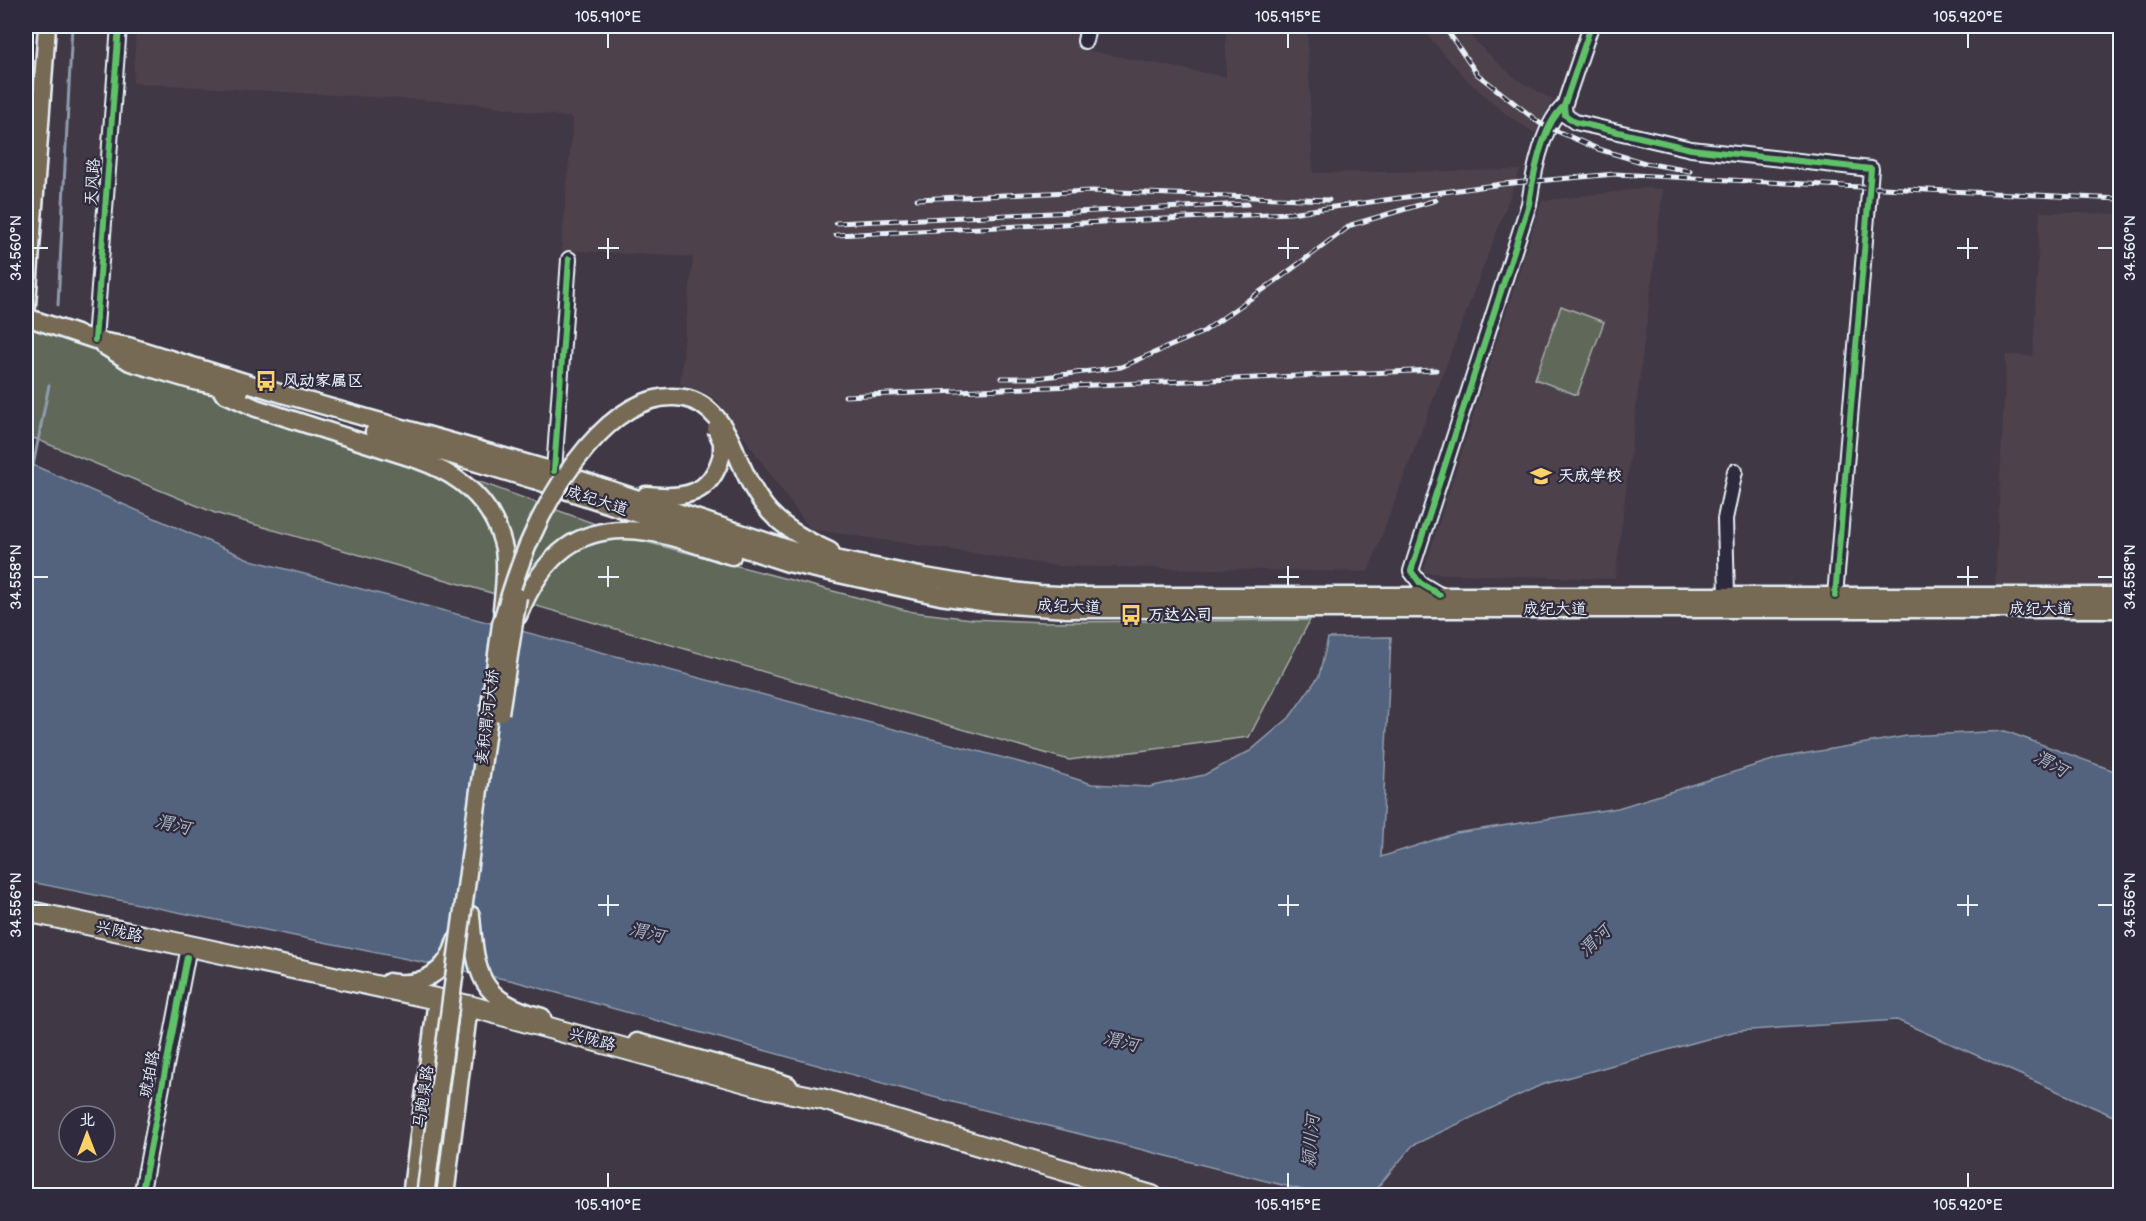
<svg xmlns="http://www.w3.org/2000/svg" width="2146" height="1221" viewBox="0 0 2146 1221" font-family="'Balsamiq Sans','LXGW WenKai TC',sans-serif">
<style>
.built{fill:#4d424b}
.green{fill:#61675a;stroke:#a4aca9;stroke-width:1.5}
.water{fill:#53637d;stroke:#8f9cae;stroke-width:1.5}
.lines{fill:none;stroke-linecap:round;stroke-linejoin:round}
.stream{stroke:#8f9cae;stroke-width:3}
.minor-casing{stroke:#e8f1f8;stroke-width:18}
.major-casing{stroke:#e8f1f8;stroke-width:21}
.highway-casing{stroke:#e8f1f8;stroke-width:24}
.minor{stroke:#2f2a3d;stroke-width:14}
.major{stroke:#766a54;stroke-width:16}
.highway{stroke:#766a54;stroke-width:20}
.rail-casing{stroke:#e8f1f8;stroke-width:5}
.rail{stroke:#2f2a3d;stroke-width:3;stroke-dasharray:9;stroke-linecap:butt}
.major-bridge-casing{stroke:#e8f1f8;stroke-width:21;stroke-linecap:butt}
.major-bridge{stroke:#766a54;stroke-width:16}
.cycleway-casing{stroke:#2f2a3d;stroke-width:10}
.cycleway{stroke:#61c268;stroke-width:6}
.ticks{fill:none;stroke:#e8f1f8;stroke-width:2}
.labels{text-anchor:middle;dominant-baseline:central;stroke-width:4.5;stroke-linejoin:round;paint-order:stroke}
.street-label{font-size:16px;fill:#e8f1f8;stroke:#2f2a3d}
.poi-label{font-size:16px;font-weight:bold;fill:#e8f1f8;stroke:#2f2a3d;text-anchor:start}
.water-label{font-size:18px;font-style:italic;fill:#acb8c7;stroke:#2f2a3d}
.neatline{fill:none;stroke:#e8f1f8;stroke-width:2}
.ticks-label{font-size:15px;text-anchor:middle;fill:#e8f1f8}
</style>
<rect width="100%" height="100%" fill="#413845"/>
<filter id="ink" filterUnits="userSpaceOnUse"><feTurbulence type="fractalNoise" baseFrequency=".0167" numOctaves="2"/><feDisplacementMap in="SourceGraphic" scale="12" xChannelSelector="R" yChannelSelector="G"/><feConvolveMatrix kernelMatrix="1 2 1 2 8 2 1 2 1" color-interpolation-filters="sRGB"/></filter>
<g filter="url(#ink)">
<!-- built -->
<path class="built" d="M 136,26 L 1082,26 L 1079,49 L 1226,77 L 1226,26 L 1307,26 L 1313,173 L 1520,170 L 1368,572 L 1058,566 L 810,529 L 717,400 L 680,384 L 693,257 L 561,250 L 573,118 L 473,103 L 133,83 Z
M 1419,26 L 1460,26 L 1503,68 L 1521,82 L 1553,100 L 1535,133 L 1507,115 L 1468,81 Z
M 1647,188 L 1663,189 L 1615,579 L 1423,573 L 1542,201 Z
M 2040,212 L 2120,214 L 2120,588 L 1995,590 L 2006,355 L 2033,356 Z"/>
<!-- green -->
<path class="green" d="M 1561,306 L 1604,322 L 1577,395 L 1535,379 Z
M 26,317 L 642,541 L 913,612 L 972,619 L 1043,622 L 1310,620 L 1249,737 L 1069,760 L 215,513 L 26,435 Z"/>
<!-- water -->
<path class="water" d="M 26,462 L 251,560 L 1038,767 L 1092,784 L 1149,787 L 1204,775 L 1250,751 L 1289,718 L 1319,676 L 1328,638 L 1391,637 L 1381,857 L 1456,833 L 1618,808 L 1779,758 L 1907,736 L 2005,731 L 2120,773 L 2120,1119 L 1897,1020 L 1736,1031 L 1541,1085 L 1413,1145 L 1371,1195 L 1322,1195 L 933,1097 L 514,981 L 26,881 Z"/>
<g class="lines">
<!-- stream -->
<path class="stream" d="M 58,305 L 72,26
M 33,466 L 49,385"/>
<defs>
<path id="minor" d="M 1591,26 L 1564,106 L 1565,115 L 1575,122 L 1691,149 L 1871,169 L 1835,596
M 1085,41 L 1088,26
M 95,340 L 119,26
M 554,471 L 569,259
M 1440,595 L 1420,583 L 1411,571 L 1529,204 C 1533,176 1542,125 1564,106
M 1727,595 L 1725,519 L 1735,471
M 141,1196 L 187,957"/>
<path id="major" d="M 26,317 L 95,340 L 128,346 L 286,395 L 554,471 L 795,551 L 925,577 L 996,589 L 1039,594 L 1078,596 L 2120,596
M 26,318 L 47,26
M 103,345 L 130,362 L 194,381 L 240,391
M 223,393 L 256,408 L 418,460 C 461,475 494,502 504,549 C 507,568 504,591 502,609
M 374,432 L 534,480 L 788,563 L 940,596 L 995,604 L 1067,609 L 2120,609
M 735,450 C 758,506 773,526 830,551
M 646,495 C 684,499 711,496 722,454
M 518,616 C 542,557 578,521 648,532 C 676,536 705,548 732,556
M 471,915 C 476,974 478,1000 542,1017
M 389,982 C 421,988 448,972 456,940
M 637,1042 L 767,1078 L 788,1085
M 411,1196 L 437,999
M 445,1196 L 469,1006"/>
<path id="highway" d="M 26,911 L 469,1006 L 768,1088 L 822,1099 L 1152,1196"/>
</defs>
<!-- minor casing -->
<use href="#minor" class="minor-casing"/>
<!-- major casing -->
<use href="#major" class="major-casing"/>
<!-- highway casing -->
<use href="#highway" class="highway-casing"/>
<!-- minor -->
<use href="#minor" class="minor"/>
<!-- major -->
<use href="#major" class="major"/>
<!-- highway -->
<use href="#highway" class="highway"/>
<defs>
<path id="rail" d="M 1444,26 L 1477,74 L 1541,124 L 1598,149 L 1645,163 L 1690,171
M 1839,186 L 2120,199
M 917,199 L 1092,191 L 1329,200
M 836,223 L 1248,204
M 836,235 L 1290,213 L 1502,184 L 1615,174 L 1845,186
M 1001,378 L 1037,378 L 1121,367 L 1203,332 L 1281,277 L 1351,225 L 1436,200
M 845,396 L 1436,370"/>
</defs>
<!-- rail casing -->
<use href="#rail" class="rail-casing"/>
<!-- rail -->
<use href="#rail" class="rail"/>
<defs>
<path id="major-bridge" d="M 716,429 L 722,442 L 722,454
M 500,713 L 518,597
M 425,1196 L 501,624 C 510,595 518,566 531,538 C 554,486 609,395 674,397 C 706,397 724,423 735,450"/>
</defs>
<!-- major-bridge casing -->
<use href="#major-bridge" class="major-bridge-casing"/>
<!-- major-bridge -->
<use href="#major-bridge" class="major-bridge"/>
<defs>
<path id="cycleway" d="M 1591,26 L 1564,106 L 1565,115 L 1575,122 L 1691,149 L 1871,169 L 1835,596
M 95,340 L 119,26
M 554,471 L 569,259
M 1440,595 L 1420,583 L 1411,571 L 1529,204 C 1533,176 1542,125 1564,106
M 141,1196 L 187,957"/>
</defs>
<!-- cycleway casing -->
<use href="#cycleway" class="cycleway-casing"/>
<!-- cycleway -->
<use href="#cycleway" class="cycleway"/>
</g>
</g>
<!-- ticks -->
<path class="ticks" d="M 608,33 L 608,48M 1288,33 L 1288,48M 1968,33 L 1968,48M 608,238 L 608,259M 1288,238 L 1288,259M 1968,238 L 1968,259M 33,248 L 48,248M 598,248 L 619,248M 1278,248 L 1299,248M 1957,248 L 1978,248M 2098,248 L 2113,248M 608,566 L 608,587M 1288,566 L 1288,587M 1968,566 L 1968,587M 33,577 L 48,577M 598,577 L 619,577M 1278,577 L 1299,577M 1957,577 L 1978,577M 2098,577 L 2113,577M 608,895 L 608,916M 1288,895 L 1288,916M 1968,895 L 1968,916M 33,905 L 48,905M 598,905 L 619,905M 1278,905 L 1299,905M 1957,905 L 1978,905M 2098,905 L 2113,905M 608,1173 L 608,1188M 1288,1173 L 1288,1188M 1968,1173 L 1968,1188"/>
<!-- icons -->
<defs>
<symbol id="bus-bare" viewBox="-9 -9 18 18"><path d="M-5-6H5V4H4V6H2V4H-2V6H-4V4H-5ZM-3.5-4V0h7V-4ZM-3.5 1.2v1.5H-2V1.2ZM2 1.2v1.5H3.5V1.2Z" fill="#ffd166" stroke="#2f2a3d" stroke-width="2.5" paint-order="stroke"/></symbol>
<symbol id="school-bare" viewBox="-9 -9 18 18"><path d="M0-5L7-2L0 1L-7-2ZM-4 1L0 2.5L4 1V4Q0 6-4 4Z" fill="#ffd166" stroke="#2f2a3d" stroke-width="2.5" paint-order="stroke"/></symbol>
</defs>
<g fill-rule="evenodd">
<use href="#bus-bare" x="251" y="366" width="30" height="30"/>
<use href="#school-bare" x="1526" y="461" width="30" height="30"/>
<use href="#bus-bare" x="1116" y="600" width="30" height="30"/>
</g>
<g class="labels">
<!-- street labels -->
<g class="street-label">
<text transform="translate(93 182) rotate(-86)">天风路</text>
<text transform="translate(597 501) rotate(18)">成纪大道</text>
<text transform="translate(1069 607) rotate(2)">成纪大道</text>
<text x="1555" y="609">成纪大道</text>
<text x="2041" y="609">成纪大道</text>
<text transform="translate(488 717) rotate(-83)">麦积渭河大桥</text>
<text transform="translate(119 932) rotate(13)">兴陇路</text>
<text transform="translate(592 1040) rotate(15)">兴陇路</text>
<text transform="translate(150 1074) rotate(-79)">琥珀路</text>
<text transform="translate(424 1097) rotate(-82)">马跑泉路</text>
</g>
<!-- poi labels -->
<g class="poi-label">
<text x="283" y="381">风动家属区</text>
<text x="1558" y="476">天成学校</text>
<text x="1148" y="615">万达公司</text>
</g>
<!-- water labels -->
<g class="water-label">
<text transform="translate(2051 764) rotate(29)">渭河</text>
<text transform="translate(173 825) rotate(13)">渭河</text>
<text transform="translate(647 933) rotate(13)">渭河</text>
<text transform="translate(1595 941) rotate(-44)">渭河</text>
<text transform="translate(1121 1042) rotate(13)">渭河</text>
<text transform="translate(1311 1141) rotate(-85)">颍川河</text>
</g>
</g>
<!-- margin -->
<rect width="2146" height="1221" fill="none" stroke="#2f2a3d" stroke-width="66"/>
<!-- north arrow -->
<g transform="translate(87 1134)"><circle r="28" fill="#2f2a3d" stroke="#797a88" stroke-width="1.5"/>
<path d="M0-4.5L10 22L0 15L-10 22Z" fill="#ffd166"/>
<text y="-9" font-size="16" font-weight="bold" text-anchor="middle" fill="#e8f1f8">北</text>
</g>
<rect x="33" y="33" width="2080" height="1155" class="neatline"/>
<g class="ticks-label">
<text x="608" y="22">105.910°E</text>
<text x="1288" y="22">105.915°E</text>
<text x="1968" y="22">105.920°E</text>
<text transform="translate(16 248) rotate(-90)" y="5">34.560°N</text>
<text transform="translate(2130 248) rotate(-90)" y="5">34.560°N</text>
<text transform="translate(16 577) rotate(-90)" y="5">34.558°N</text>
<text transform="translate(2130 577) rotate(-90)" y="5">34.558°N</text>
<text transform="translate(16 905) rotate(-90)" y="5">34.556°N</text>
<text transform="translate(2130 905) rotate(-90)" y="5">34.556°N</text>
<text x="608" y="1210">105.910°E</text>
<text x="1288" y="1210">105.915°E</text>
<text x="1968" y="1210">105.920°E</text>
</g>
</svg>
